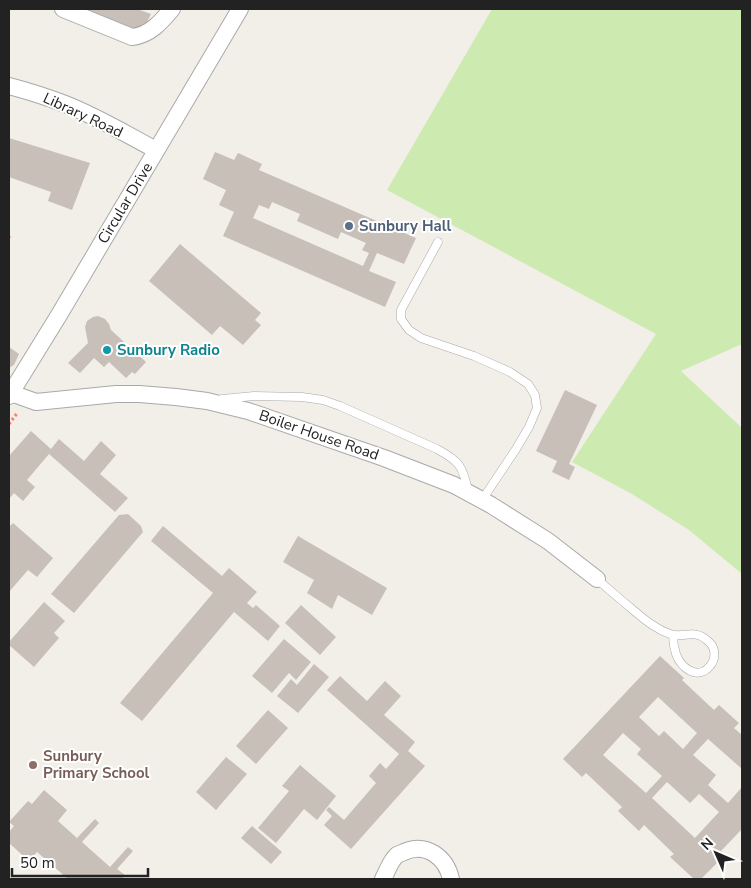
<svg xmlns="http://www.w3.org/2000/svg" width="751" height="888" viewBox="0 0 751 888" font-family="'Nunito Sans',sans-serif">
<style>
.grass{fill:#cdebb0}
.building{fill:#c7bfb8;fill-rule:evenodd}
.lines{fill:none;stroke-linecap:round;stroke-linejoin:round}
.service-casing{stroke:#a9a9a9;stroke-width:9}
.minor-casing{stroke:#a9a9a9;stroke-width:18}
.path{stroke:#fa8072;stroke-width:3;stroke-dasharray:2.5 2.5;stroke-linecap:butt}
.service{stroke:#fff;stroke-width:8}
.minor{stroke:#fff;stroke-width:16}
.service-dot{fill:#5c6f8a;stroke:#fff;stroke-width:2}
.culture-dot{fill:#0f9aa8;stroke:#fff;stroke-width:2}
.education-dot{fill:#8d6e63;stroke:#fff;stroke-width:2}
.labels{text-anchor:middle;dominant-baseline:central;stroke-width:4;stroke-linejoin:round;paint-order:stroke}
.street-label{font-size:15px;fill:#222;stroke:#fff}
.service-label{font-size:15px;font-weight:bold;fill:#4e5e75;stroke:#fff;text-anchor:start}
.culture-label{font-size:15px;font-weight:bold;fill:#0d838f;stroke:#fff;text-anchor:start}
.education-label{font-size:15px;font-weight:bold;fill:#785e54;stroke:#fff;text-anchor:start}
</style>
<rect width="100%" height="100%" fill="#f2efe9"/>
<!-- grass -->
<path class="grass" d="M 492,9 L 742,9 L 742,344 L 681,371 L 742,428 L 742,574 L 689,530 L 632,494 L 572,462 L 656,334 L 387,190 Z"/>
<!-- building -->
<path class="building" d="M 78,9 L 137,9 L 151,14 L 142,32 Z
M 9,138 L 90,163 L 72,210 L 48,201 L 51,192 L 9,177 Z
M 215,152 L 234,160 L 238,153 L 262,164 L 259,170 L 416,238 L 404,264 L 377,253 L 369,271 L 396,282 L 385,307 L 223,236 L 234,212 L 219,205 L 226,190 L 203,179 ZM 272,202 L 300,214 L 297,221 L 338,239 L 341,232 L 366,243 L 362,250 L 369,253 L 363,266 L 253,218 L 259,205 L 269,209 Z
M 180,244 L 261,313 L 255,320 L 261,325 L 243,345 L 220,326 L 212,335 L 149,281 Z
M 98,316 L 105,319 L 109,324 L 111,330 L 146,362 L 135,374 L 132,372 L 126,378 L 109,362 L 104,367 L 94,358 L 80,373 L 68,363 L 88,343 L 85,327 L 87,321 L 93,317 Z
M 9,347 L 19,354 L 14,365 L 9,368 Z
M 565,390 L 597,405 L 569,464 L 575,467 L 569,480 L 552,472 L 557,461 L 536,451 Z
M 31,431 L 51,449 L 59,439 L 84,461 L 101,441 L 116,455 L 100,474 L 128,498 L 115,512 L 49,454 L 27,480 L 35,487 L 23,501 L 14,493 L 9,499 L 9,456 Z
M 128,514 L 141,526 L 143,532 L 74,613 L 51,594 L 119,515 Z
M 13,523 L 53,558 L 37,577 L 28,570 L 9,592 L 9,527 Z
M 163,526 L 222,576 L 229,568 L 257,592 L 247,603 L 253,608 L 256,605 L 280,626 L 268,641 L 234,612 L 142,721 L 120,703 L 213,593 L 151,541 Z
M 298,536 L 387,588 L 372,615 L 338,595 L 332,609 L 307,593 L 314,580 L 283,562 Z
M 44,602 L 65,621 L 54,633 L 59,638 L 34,667 L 9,645 L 9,642 Z
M 301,605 L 336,637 L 320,655 L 285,623 Z
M 284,639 L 311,662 L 296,680 L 289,673 L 272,693 L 252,676 Z
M 660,656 L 684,678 L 682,680 L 714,710 L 719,705 L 739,723 L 734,728 L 742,735 L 742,769 L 708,739 L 693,755 L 716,775 L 708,785 L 728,803 L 742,787 L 742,829 L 721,851 L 725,855 L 701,879 L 694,879 L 670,857 L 674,854 L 644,825 L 639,831 L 618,811 L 622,807 L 586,773 L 582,777 L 563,759 ZM 658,697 L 697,733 L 683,749 L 664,731 L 659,736 L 639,717 ZM 623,733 L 641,749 L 637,754 L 662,776 L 646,793 L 603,755 ZM 667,782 L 690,803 L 699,794 L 719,812 L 695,838 L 652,798 Z
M 314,664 L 329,677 L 298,713 L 277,696 L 291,679 L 297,685 Z
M 340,676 L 367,701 L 385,681 L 401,696 L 384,715 L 415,742 L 408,751 L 425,766 L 351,849 L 324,825 L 332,816 L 326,810 L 329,807 L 344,820 L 376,783 L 369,776 L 380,763 L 386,769 L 399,754 L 327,690 Z
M 268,710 L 288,728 L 256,764 L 236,746 Z
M 226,757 L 247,774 L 216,810 L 196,792 Z
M 300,765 L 336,796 L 317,820 L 304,809 L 276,843 L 258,828 L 289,791 L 282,786 Z
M 44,790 L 67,810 L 58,821 L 77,838 L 95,819 L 99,823 L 82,842 L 110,867 L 128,847 L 133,851 L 117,869 L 125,875 L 122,879 L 68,879 L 37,852 L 29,861 L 9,843 L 9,832 L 14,826 L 9,822 L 28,801 L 32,804 Z
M 252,826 L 282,852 L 271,864 L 241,838 Z"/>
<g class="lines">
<defs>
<path id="service" d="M 438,242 L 401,310 L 401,319 L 409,330 L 421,338 L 474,356 L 510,372 L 528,384 L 535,395 L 537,408 L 529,427 L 516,449 L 482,500
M 222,399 L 254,396 L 302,397 L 323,400 L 340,406 L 437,449 C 459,461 463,466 468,491
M 597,579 C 608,589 620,599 632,609 C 644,619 655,629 670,634 C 684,639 694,627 709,642 C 716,648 716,659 710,666 C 698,681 681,668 676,654 C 674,648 673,641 673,635"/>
<path id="minor" d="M 63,9 L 132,37 C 150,35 161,22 172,9
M 9,86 C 28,91 47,97 65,104 C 96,116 126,134 156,150
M 11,393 L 36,402 L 116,394 L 139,394 L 176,397 L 207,401 L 248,411 L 384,458 L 454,485 L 491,505 L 548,541 L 597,579
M 9,396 L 59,315 L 240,9
M 383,879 C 387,872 390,861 397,855 C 399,854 402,853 404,852 C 426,842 446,857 451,879"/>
</defs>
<!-- service casing -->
<use href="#service" class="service-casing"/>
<!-- minor casing -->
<use href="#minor" class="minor-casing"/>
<!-- path -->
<path class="path" d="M 9,237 L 10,238
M 9,424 L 18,412"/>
<!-- service -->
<use href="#service" class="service"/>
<!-- minor -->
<use href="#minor" class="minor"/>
</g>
<!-- markers -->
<circle class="service-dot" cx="349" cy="226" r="5"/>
<circle class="culture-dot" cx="107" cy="350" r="5"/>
<circle class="education-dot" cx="33" cy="765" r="5"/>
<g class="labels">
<!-- street labels -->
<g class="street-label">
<text transform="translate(83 115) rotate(25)">Library Road</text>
<text transform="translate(125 203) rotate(-59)">Circular Drive</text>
<text transform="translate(319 435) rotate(19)">Boiler House Road</text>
</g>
<!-- service labels -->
<g class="service-label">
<text x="359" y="226">Sunbury Hall</text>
</g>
<!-- culture labels -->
<g class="culture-label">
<text x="117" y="350">Sunbury Radio</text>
</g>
<!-- education labels -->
<g class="education-label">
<text x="43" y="756">Sunbury<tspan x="43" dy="17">Primary School</tspan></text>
</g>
</g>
<!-- border -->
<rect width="751" height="888" fill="none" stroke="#222222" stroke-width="20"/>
<!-- north arrow -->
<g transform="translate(716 853) rotate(315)" stroke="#ffffff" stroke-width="4" paint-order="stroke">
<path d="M0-4L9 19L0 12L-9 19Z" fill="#222222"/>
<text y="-8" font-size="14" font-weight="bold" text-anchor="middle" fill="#222222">N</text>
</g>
<!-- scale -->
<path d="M12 868v8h136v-8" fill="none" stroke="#222222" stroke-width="2.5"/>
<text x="20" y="868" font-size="15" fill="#222222" stroke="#ffffff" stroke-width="4" paint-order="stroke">50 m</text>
</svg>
